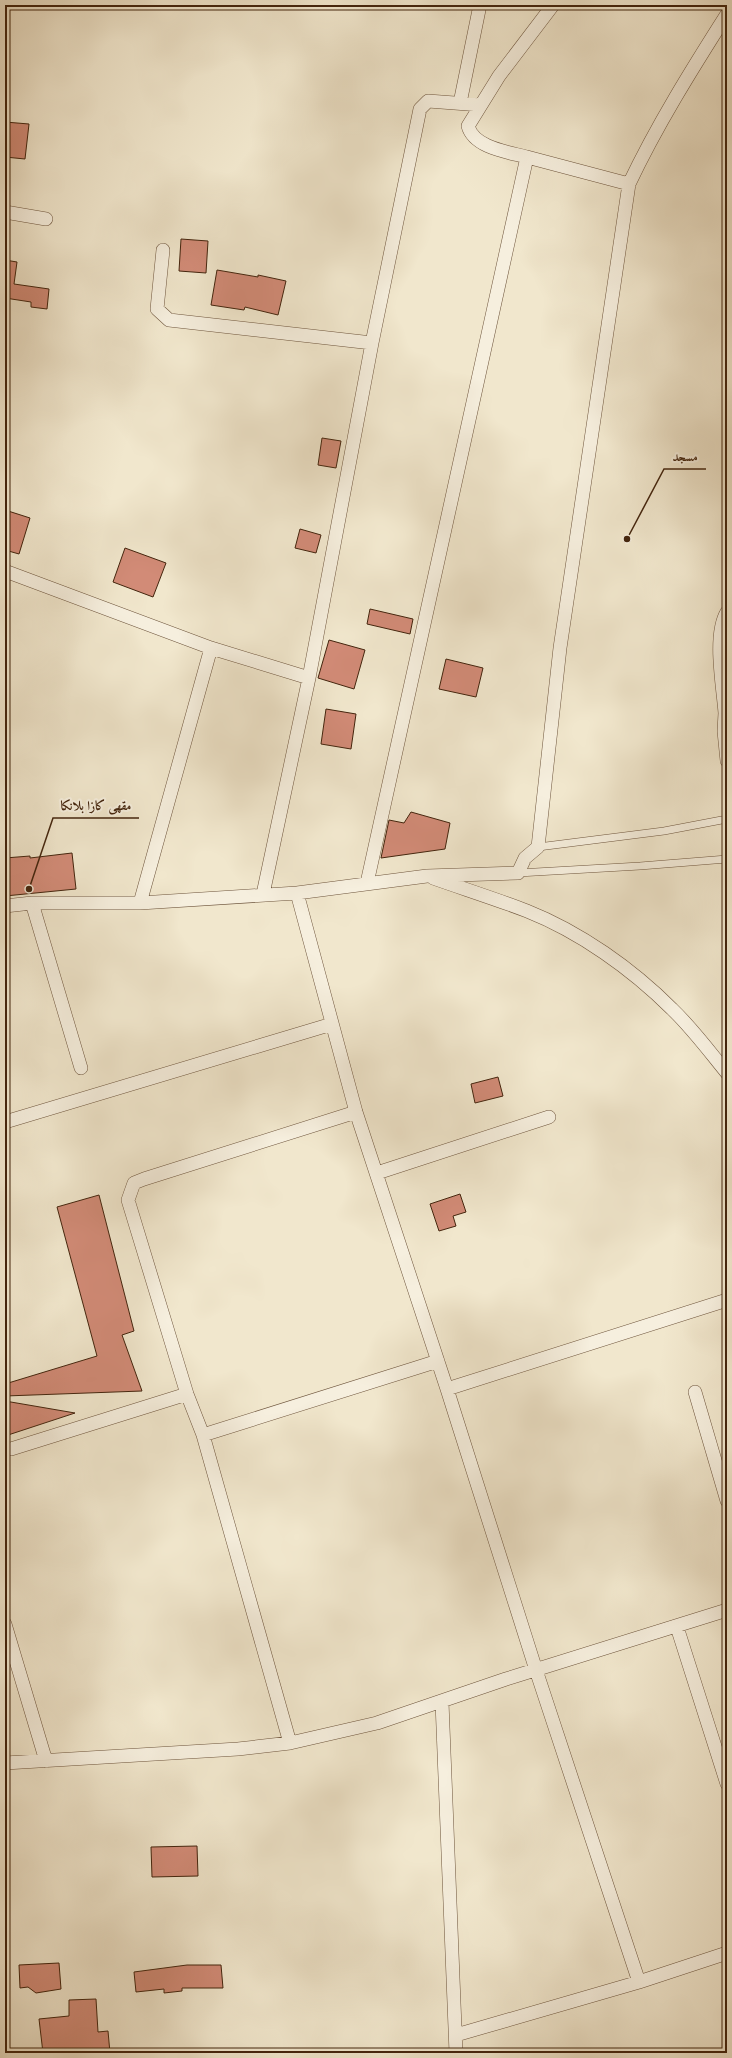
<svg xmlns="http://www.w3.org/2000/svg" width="732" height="2058" viewBox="0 0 732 2058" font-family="'Libre Caslon Text',Amiri,serif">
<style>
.building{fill:#d28b77;stroke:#43240d}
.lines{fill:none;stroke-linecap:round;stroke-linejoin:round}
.service-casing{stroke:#6e553d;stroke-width:8}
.minor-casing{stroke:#6e553d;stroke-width:14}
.service{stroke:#f6efde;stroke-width:7}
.minor{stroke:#f6efde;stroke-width:13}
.leader{fill:none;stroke:#43240d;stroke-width:1.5}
.callout-dot{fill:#43240d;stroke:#f6efde;stroke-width:1.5}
.callout-label{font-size:13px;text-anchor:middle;font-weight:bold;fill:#43240d;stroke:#f6efde;stroke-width:4;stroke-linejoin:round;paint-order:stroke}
</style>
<rect width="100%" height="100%" fill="#f1e7cd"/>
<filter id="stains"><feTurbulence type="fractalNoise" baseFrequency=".005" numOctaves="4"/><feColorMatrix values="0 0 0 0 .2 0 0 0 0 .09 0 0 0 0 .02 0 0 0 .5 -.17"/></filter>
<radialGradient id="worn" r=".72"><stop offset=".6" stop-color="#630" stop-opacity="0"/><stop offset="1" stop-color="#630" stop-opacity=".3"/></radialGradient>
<!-- building -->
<path class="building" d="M 5,122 L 29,124 L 25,159 L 5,157 Z
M 181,239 L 208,241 L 206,273 L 179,271 Z
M 5,260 L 17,262 L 14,284 L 49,289 L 47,309 L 31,307 L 31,302 L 5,298 Z
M 217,270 L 258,277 L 258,275 L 286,281 L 278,315 L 245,307 L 244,310 L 211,305 Z
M 322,438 L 341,441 L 336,468 L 318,465 Z
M 5,510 L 30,518 L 19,554 L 5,550 Z
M 300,529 L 321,535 L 316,553 L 295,548 Z
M 125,548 L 166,563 L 153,597 L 113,582 Z
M 370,609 L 413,619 L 410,634 L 367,624 Z
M 329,640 L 365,650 L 354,689 L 318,678 Z
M 446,659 L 483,668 L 476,697 L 439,689 Z
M 326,709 L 356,714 L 351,749 L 321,744 Z
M 411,812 L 450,823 L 445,849 L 381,858 L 389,820 L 404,823 Z
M 72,853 L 76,889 L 5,896 L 5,858 L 30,856 L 30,858 Z
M 498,1077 L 503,1096 L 475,1103 L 471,1084 Z
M 460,1194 L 466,1212 L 453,1216 L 456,1226 L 439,1231 L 430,1204 Z
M 99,1195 L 134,1331 L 122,1335 L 142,1391 L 5,1396 L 5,1384 L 97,1356 L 57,1207 Z
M 5,1401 L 75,1413 L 5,1436 Z
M 197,1846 L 198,1876 L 152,1877 L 151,1847 Z
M 59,1963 L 61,1989 L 36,1993 L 28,1987 L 20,1988 L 19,1965 Z
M 187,1965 L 221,1965 L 223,1988 L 182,1988 L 182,1991 L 164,1993 L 164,1989 L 136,1992 L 134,1972 Z
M 96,1999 L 98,2032 L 108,2031 L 110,2053 L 43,2053 L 39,2019 L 69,2016 L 69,2000 Z"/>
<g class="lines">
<defs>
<path id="service" d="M 538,847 L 664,831 L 727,819
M 518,873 L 640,866 L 727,859"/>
<path id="minor" d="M 460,103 L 480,5
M 527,157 C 508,152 474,148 468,126 L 499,76 L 553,5
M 5,212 L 46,219
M 163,250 L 157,309 L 169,320 L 372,343
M 5,571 L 211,648 L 309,678
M 727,710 L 725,713 L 724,731 L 727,761
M 725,713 C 723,686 713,635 727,612
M 433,878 C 464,889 496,899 527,911 C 580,932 632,969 672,1009 C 692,1028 709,1051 727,1073
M 367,883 L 527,157 L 629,184
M 297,893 L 356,1112 L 447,1389 L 536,1670 L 639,1982
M 263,894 L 309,678 L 372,343 L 420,109 L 428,101 L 481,105
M 32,903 L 81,1068
M 140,903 L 211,648
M 5,906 L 32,903 L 140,903 L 297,893 L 427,876 L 518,873 L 525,858 L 538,847 L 560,648 L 629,184 C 657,125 692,69 727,14
M 5,1122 L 332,1024
M 377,1173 L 549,1117
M 447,1389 L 727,1300
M 695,1392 L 727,1501
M 203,1435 L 438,1361
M 11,1449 L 187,1394
M 5,1624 L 46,1761
M 677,1627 L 727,1784
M 442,1702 L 456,2053
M 290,1743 L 203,1435 L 187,1394 L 128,1200 L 134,1183 L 144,1179 L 356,1112
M 5,1763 L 238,1749 L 290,1743 L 377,1723 L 506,1679 L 727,1610
M 456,2035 L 639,1982 L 727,1953"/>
</defs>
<!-- service casing -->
<use href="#service" class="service-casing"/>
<!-- minor casing -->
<use href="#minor" class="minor-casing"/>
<!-- service -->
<use href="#service" class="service"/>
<!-- minor -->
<use href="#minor" class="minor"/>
</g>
<!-- callouts -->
<path class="leader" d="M627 539L664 469H706M29 889L53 818H139"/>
<g class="callout-dot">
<circle cx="627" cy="539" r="4"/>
<circle cx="29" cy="889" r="4"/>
</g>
<g class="callout-label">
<text x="685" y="461">مسجد</text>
<text x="96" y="810">مقهى كازا بلانكا</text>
</g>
<!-- margin -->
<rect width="732" height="2058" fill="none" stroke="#f1e7cd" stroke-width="20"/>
<rect x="6" y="6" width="720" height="2046" fill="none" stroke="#43240d" stroke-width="2"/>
<rect x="10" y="10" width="712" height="2038" fill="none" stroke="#43240d"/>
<rect width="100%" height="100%" filter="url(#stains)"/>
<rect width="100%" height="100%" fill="url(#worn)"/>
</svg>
